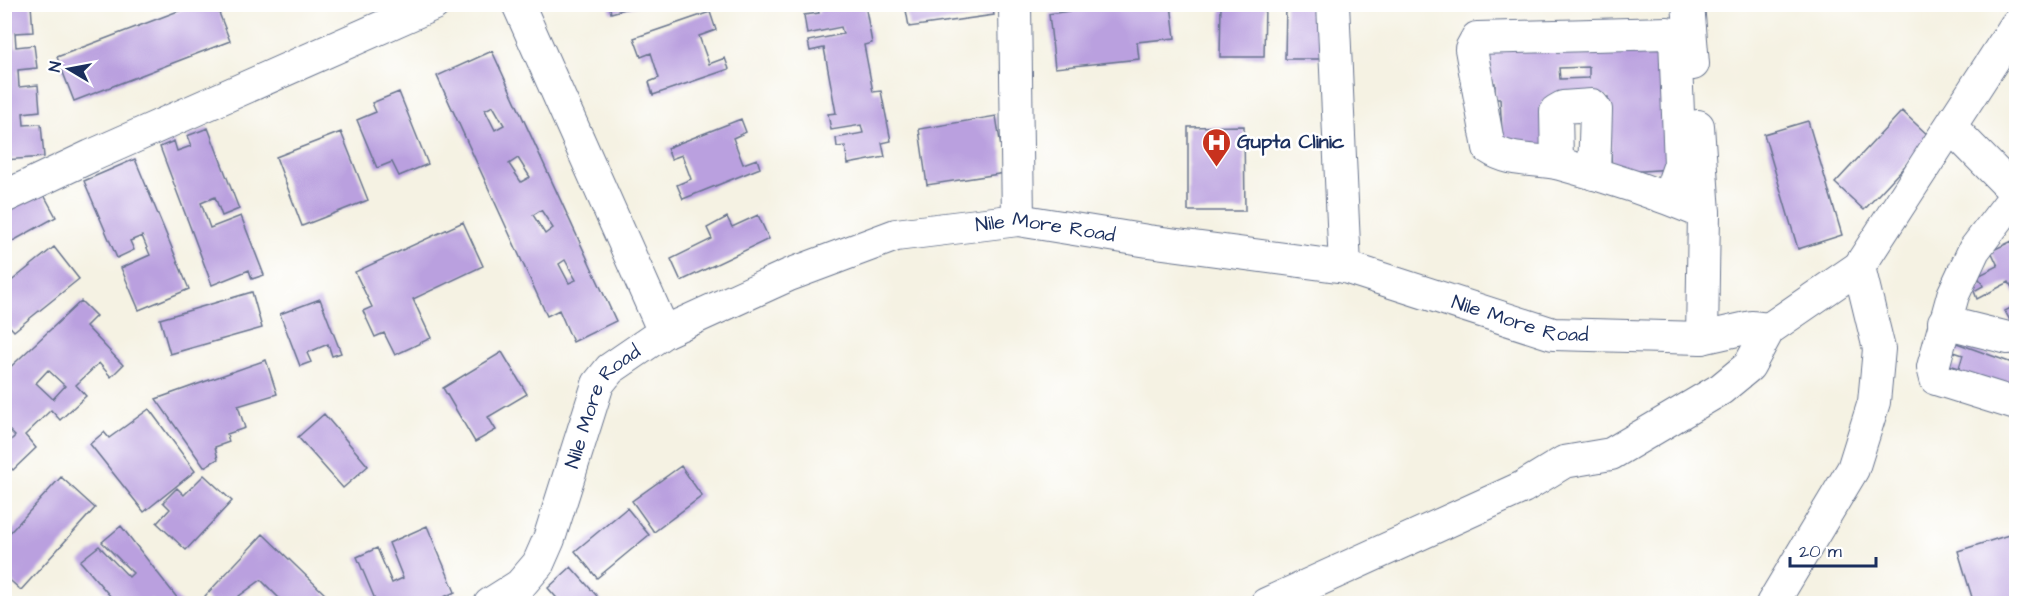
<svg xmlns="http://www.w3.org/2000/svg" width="2021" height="608" viewBox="0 0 2021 608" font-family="'Architects Daughter',sans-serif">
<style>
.building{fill:#baa0df;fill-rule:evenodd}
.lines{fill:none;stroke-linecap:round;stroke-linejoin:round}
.minor-casing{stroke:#67738d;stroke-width:34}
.minor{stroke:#fff;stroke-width:32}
.labels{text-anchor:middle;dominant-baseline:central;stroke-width:5;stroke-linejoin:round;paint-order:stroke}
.poi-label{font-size:20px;font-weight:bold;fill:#1b2f5e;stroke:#fff;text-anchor:start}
.street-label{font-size:20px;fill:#1b2f5e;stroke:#fff}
</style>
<rect width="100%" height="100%" fill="#fff"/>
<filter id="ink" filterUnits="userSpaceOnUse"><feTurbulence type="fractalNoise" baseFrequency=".0167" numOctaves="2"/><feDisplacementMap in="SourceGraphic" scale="12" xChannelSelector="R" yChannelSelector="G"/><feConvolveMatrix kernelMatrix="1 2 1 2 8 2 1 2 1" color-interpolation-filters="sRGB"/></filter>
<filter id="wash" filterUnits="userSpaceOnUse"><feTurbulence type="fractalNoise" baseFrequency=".008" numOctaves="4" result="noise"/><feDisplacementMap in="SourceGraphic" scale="24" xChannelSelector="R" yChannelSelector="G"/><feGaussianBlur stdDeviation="1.35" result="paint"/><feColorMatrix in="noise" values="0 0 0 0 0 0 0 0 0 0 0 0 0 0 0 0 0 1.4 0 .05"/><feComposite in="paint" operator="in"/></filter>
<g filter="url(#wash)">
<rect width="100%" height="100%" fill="#f5f2e3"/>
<g id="blocks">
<!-- building -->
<path class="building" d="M 609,4 L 640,4 L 640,5 L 611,13 Z
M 817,4 L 865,4 L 872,43 L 864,45 L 873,92 L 881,91 L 891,141 L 882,143 L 885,157 L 848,164 L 845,146 L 837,147 L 836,138 L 863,133 L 861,125 L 831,130 L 828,114 L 836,113 L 824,48 L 810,51 L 808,41 L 843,34 L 841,27 L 807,34 L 804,15 L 819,13 Z
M 918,4 L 992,4 L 994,15 L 909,27 L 906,10 L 919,8 Z
M 1115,4 L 1171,4 L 1175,38 L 1137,42 L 1139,59 L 1055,68 L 1049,14 Z
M 1221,4 L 1265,4 L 1264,57 L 1220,57 Z
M 1286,4 L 1322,4 L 1322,59 L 1285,59 Z
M 4,5 L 31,5 L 33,32 L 15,33 L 16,47 L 34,45 L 37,68 L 18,70 L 19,87 L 38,85 L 40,111 L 23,113 L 24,125 L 41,124 L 44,157 L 4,160 Z
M 194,5 L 216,5 L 230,41 L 74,101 L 57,57 Z
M 710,12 L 716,30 L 699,36 L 709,64 L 725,58 L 729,69 L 653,95 L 649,82 L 659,78 L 651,53 L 641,57 L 634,38 Z
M 1668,38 L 1672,169 L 1612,173 L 1608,97 L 1550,100 L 1552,147 L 1503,149 L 1500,99 L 1495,99 L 1495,83 L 1485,83 L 1484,48 ZM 1589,67 L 1589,78 L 1560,79 L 1559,68 Z
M 492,51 L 616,321 L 573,342 L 559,310 L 547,316 L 437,76 ZM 493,106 L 504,125 L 495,130 L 485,110 ZM 518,158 L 530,177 L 521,182 L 509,164 ZM 541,210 L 553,228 L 545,234 L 533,215 ZM 565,260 L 576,280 L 569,283 L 559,264 Z
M 399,92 L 428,164 L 399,176 L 392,162 L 377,168 L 357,120 L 376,112 L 372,103 Z
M 1902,111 L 1931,138 L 1864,210 L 1835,183 Z
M 996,116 L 1005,173 L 927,185 L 919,129 Z
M 741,119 L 746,132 L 733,138 L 743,164 L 757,159 L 760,168 L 683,199 L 677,185 L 691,179 L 682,155 L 671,159 L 667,148 Z
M 1808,121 L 1842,235 L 1798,249 L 1764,134 Z
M 1244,126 L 1245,211 L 1188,211 L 1188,127 Z
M 208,128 L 239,209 L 222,216 L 215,197 L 201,203 L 210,228 L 241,216 L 264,275 L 252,279 L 249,270 L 212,285 L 160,147 L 174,141 L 177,151 L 191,146 L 187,136 Z
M 341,132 L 368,200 L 302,226 L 276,157 Z
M 135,159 L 189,289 L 139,310 L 121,268 L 150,255 L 142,236 L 130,241 L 134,250 L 117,258 L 84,181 Z
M 38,184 L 56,217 L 4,246 L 4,203 Z
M 758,215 L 769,239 L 681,281 L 671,259 L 712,239 L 707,228 L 727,217 L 732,227 Z
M 463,222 L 483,266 L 413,299 L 431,338 L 395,355 L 384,333 L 375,337 L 363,311 L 372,307 L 355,272 Z
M 2012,241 L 2016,250 L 2016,296 L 2009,282 L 1977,299 L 1974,291 L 1983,286 L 1978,276 L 1998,266 L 1991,251 Z
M 54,247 L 79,279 L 14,331 L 4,320 L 4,287 Z
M 252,292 L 262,328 L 170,354 L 160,319 Z
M 320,299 L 341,353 L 332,356 L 328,344 L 307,353 L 311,362 L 300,366 L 280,314 Z
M 81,301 L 96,316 L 86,326 L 123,365 L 111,377 L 99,363 L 76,385 L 86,396 L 60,420 L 51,410 L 25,435 L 36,448 L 13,470 L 4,461 L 4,447 L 15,436 L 4,425 L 4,373 ZM 48,370 L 65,386 L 53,399 L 36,383 Z
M 2016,305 L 2016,325 L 2013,326 L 2005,311 Z
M 1951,341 L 2012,363 L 2016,350 L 2016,396 L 1941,370 L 1943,363 L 1959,368 L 1963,355 L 1948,350 Z
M 502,352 L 527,394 L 488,417 L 496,430 L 475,442 L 443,388 Z
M 266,360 L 277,394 L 238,406 L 245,428 L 227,434 L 229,442 L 215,447 L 218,459 L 204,467 L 156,399 Z
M 149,409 L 195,471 L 144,512 L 90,444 L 104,432 L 109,438 Z
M 324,414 L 368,466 L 343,488 L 298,437 Z
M 681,466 L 702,496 L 654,532 L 632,501 Z
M 204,475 L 232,501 L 186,550 L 157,523 L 170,509 L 163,502 L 177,488 L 184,495 Z
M 61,477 L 95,508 L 21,590 L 4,575 L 4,539 Z
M 627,508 L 649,535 L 597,578 L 575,551 Z
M 121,526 L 182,604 L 156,604 L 151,599 L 146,604 L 117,604 L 80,561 L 99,546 L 129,577 L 133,573 L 102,542 Z
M 427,526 L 455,592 L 429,604 L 377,604 L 357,557 L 377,548 L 392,583 L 403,578 L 389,543 Z
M 2015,533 L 2016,604 L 1974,604 L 1958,551 Z
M 263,534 L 329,598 L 324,604 L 285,604 L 261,580 L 228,604 L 211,604 L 205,596 Z
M 571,567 L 604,604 L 562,604 L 548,588 Z"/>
</g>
</g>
<g filter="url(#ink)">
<use href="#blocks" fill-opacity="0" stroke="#67738d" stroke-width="1.5"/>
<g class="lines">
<defs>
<g id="minor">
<path d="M 518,4 L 664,332"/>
<path d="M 1015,4 L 1018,220"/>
<path d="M 1333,4 L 1345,267"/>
<path d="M 1688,4 L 1693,64"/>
<path d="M 1698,126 L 1704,213 L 1702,338"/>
<path d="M 1951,127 L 2016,193"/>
<path d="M 1557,163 L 1556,111 L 1563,107 L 1592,105 L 1596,110 L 1594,174"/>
<path d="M 2016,195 L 1974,250 L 1953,295 L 1933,367 L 1936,379 L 2016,404"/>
<path d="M 4,197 L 91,156 L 434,4"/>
<path d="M 1668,198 L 1680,164 L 1675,38 L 1668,33 L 1477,38 L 1471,49 L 1489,148 C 1511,163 1536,158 1560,164 C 1609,177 1658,194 1704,213"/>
<path d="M 1944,322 L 2008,338"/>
<path id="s1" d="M 490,604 L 520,585 L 538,564 L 549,539 L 598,384 L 610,369 L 664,332 L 789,275 L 896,235 L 1018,220 L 1148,241 L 1345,267 L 1553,334 L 1702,338 L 1751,327 L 1769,329"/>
<path d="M 1266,604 L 1523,487 L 1564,462 L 1611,454 L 1721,389 L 1749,366 L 1769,329 L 1859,267 L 2016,25"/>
<path d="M 1772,604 L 1853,469 L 1874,402 L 1879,349 L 1859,267"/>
</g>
</defs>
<!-- minor casing -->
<use href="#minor" class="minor-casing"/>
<!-- minor -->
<use href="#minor" class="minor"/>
</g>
</g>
<!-- icons -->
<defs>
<symbol id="hospital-pin" viewBox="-11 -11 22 30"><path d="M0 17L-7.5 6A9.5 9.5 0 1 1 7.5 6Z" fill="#c8321e" stroke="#fff"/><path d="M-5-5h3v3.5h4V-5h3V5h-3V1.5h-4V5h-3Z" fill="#fff"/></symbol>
</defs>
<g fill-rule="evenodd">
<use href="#hospital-pin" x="1200" y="126" width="33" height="45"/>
</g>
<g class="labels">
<!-- poi labels -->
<g class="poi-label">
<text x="1237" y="142">Gupta Clinic</text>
</g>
<!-- street labels -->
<g class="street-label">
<text stroke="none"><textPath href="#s1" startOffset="740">Nile More Road</textPath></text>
<text stroke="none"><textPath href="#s1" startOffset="1226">Nile More Road</textPath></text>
<text stroke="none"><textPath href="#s1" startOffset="236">Nile More Road</textPath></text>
</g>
</g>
<!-- margin -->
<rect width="2021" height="608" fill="none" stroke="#fff" stroke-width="24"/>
<!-- north arrow -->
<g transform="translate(69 69) rotate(280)" stroke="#ffffff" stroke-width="4.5" paint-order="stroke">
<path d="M0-4.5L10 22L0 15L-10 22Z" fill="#1b2f5e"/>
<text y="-9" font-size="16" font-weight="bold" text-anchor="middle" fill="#1b2f5e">N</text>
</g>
<!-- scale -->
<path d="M1790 557v9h86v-9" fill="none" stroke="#1b2f5e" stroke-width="3"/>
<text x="1799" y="557" font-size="18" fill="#1b2f5e" stroke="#ffffff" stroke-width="4.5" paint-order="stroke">20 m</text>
</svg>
